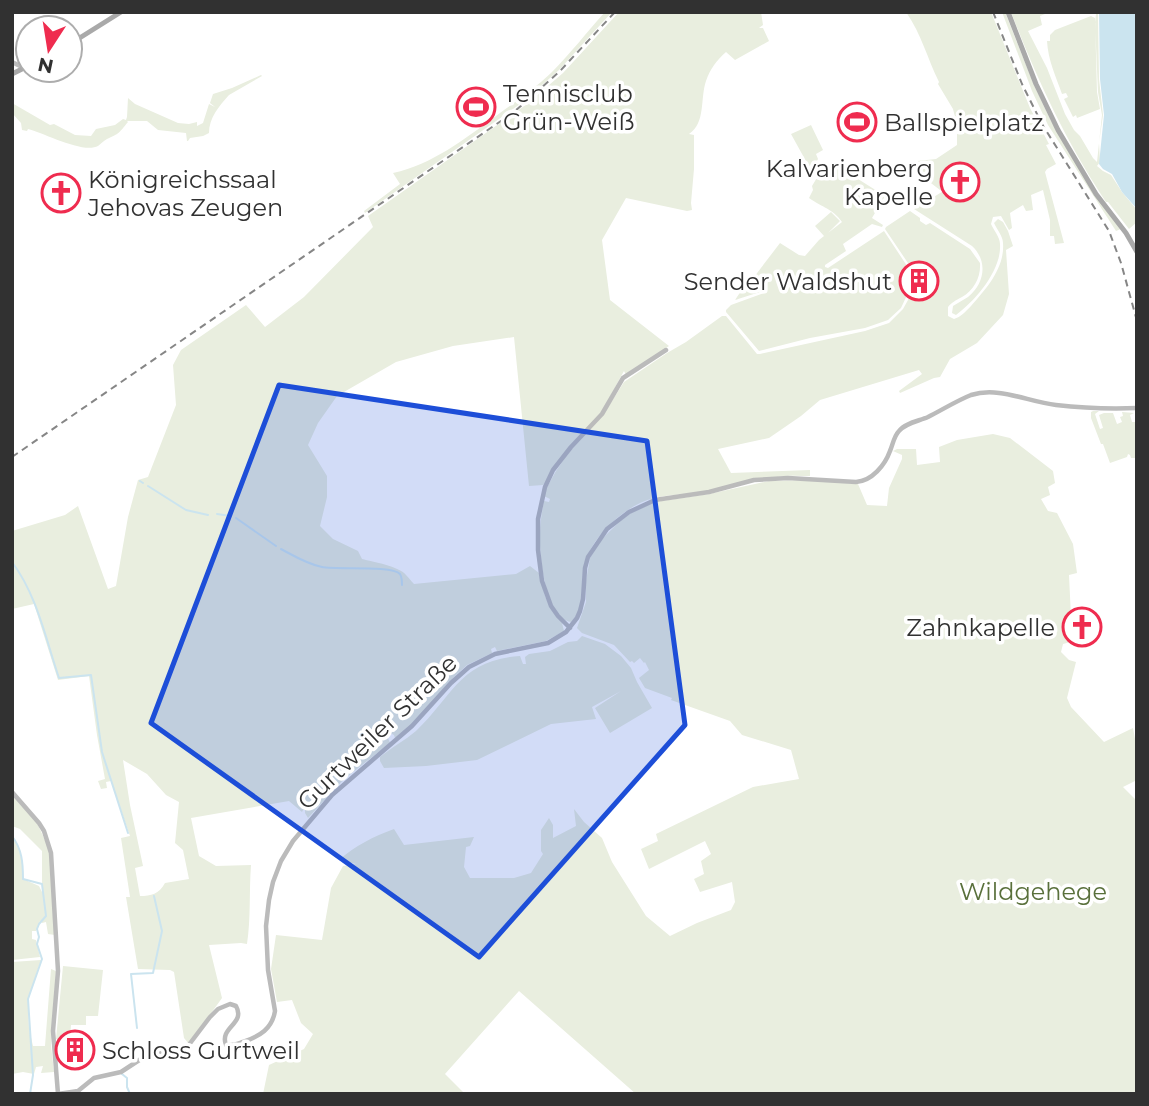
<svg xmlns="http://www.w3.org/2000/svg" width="1149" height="1106" viewBox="0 0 1149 1106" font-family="Montserrat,sans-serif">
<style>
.green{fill:#e9eedf;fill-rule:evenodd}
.water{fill:#cbe4ef}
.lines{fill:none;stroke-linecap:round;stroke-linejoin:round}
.stream{stroke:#cbe4ef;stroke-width:2}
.secondary{stroke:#bbb;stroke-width:4.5}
.primary{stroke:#a9a9a9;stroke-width:5}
.rail{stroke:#868686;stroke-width:2;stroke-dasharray:7 5;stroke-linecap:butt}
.marked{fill:#1d4ed8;fill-opacity:0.2;stroke:#1d4ed8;stroke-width:5;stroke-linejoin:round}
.labels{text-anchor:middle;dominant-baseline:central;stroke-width:7;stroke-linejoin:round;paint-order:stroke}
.poi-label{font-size:24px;fill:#313131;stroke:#fff;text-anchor:start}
.street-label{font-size:24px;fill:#313131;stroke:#fff}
.park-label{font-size:24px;fill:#59703b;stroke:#fff}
</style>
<rect width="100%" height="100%" fill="#fff"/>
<!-- green -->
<path class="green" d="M 605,12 L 612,12 L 559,70 L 523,102 L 365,213 L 364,211 L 400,184 L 393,173 C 433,164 463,140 496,116 C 515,102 534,89 551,73 C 570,54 587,32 605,12 Z
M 619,12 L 761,12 L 763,25 L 759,28 L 763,28 L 769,41 L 735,60 L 726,52 C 717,60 710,69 706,81 C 700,98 706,123 689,134 L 694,135 L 694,169 L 691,203 L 692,210 L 687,211 L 626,198 L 602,240 L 610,300 L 669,346 L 626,375 L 624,371 L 601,413 L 543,485 L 529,486 L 514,337 L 453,346 L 396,362 L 337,396 L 318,423 L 308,445 L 327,476 L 327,497 L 320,526 L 333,539 L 358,551 L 362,559 C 373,562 399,566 406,575 C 409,578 411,581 414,584 L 516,574 L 530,566 L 539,573 L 545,596 L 550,607 L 562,623 L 564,631 L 546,641 L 497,651 L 495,647 L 491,649 L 492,653 L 467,665 L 455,676 L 412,725 L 395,738 L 394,735 L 390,733 L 388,738 L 390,743 L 343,780 L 308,818 L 305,813 L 305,810 L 303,810 L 302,812 L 289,801 L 191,818 L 199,856 L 216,866 L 251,865 C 249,892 251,918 247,944 L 241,943 L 209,945 L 222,998 L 189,1044 L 184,1038 L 174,972 L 170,970 L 138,969 L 126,897 L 130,897 L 121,838 L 130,836 L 111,781 L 106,782 L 107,788 L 101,789 L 98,781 L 105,779 L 97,735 L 89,676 L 58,680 L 34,604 L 12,609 L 12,531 L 65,515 L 78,506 L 108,589 L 116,586 L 128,517 L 138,480 L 148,477 L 176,405 L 173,365 L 181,350 L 246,305 L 265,327 L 304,297 L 373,227 L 368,216 L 527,104 L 563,73 ZM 123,760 L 147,774 L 166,795 L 179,802 L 175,843 L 183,850 L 189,879 L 165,883 C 159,894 151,896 140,896 L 135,868 L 143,866 L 130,805 Z
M 906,12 L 991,12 L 1030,108 L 1049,144 L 1046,145 L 1056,164 L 1047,169 L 1045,172 L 1064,243 L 1055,244 L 1054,236 L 1050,236 L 1050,220 L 1043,190 L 1031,195 L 1033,210 L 1026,211 L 1023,205 L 1010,213 L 1012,228 L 1009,230 L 1001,216 L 993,217 L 991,224 C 994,231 1000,237 1000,244 C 1002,270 975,301 956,315 L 952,313 L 953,306 C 958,303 963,300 968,297 C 985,283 988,261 972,246 L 914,209 L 950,187 L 965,191 L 972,184 L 967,178 L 947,171 L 946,177 L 949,178 L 947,187 L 940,190 L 923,177 L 920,172 L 914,168 L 917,161 L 936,159 L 957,145 L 957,133 L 961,128 L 955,117 L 953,109 L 938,84 L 939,82 C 927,58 922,35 906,12 Z
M 1002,12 L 1005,12 L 1034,85 L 1051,121 L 1121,229 L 1116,231 L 1048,125 L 1032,91 Z
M 1011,12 L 1050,12 L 1040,16 L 1042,25 L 1028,31 L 1047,68 L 1065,114 L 1074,130 L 1080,136 L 1093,158 L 1097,162 L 1102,115 L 1098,92 L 1095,23 L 1096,14 L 1098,12 L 1099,79 L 1103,115 L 1099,143 L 1100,162 L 1097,166 L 1103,171 L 1111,175 L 1122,192 L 1137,210 L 1137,222 L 1129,229 L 1108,202 L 1106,202 L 1102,196 C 1064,138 1036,77 1011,12 Z
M 1091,16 L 1095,18 L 1097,92 L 1100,109 L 1077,118 L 1076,115 L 1073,117 L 1064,99 L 1068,97 L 1066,93 L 1062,94 C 1056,77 1048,60 1047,41 L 1050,41 L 1050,35 L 1055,30 Z
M 261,75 L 262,76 L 229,95 C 219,106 209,118 209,133 L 203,136 L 190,138 L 188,141 L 187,141 L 186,133 L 158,130 L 147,121 L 127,121 L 128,122 C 118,134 120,133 107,139 C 103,141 101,144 98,146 C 83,154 44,133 28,129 L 27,131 L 22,130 L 21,123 L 12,113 L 12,103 L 50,125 L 54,124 L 75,135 L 91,136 L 96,129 L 115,125 L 123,119 L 126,120 L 127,117 L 128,98 L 135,104 L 178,123 L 189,124 L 197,122 L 197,126 L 203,123 L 209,104 L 215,107 L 210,103 L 213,94 L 232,88 Z
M 811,125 L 823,150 L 816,154 L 818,159 L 813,169 L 805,165 L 807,163 L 791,134 Z
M 831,162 L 885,196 L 872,218 L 883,225 L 882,227 L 872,224 L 843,244 L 846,251 L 825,265 L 825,267 L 828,268 L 884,231 L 911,272 L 908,293 L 901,308 L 888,320 L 865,328 L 810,338 L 759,351 L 726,312 L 726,310 L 731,305 L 767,292 L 764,287 L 760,292 L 735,300 L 745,285 L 751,281 L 780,243 L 799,255 L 805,256 L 819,240 L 824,236 L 815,226 L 831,212 L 840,221 L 828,233 L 842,222 C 832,208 823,208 809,198 L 813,190 L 812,186 L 824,166 L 826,164 L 828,167 L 832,165 Z
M 910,211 L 920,218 L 920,221 L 926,225 L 930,223 L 970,249 L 980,263 C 981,277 974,290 962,297 C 955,301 952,302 948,307 L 948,316 L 954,319 C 961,317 965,312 971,306 C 986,289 1005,268 1003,243 C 1003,236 997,230 994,223 L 998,219 L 1003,222 L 1008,231 L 1013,246 L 1006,250 L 1009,294 L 1003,315 L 977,343 L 950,359 L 940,377 L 934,378 L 900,393 L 899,391 L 922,374 L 919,370 L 820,400 L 801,416 L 769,438 L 718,449 L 731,473 L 810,470 L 810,476 C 799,476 788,475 777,477 C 753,481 728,488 703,492 C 683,495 659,494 640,503 C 618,514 598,533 587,556 C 578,576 588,606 571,622 C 545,617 539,555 540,534 C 540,522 542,512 544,501 L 549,502 L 550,499 L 544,496 L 546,489 L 556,471 L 571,449 L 603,415 L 624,382 L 667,353 L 686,342 L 722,316 L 726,316 L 757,354 L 760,354 L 865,331 L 889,323 L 903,309 L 908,300 L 913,283 L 917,288 L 925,284 L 920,274 L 914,272 L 885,229 L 886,227 Z
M 1093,411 L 1099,411 L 1095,414 L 1100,429 L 1103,428 L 1099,415 L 1104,413 L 1113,413 L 1117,424 L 1122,422 L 1120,417 L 1123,416 L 1122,412 L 1134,413 L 1130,415 L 1132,422 L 1135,422 L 1137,426 L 1137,458 L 1131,458 L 1130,455 L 1128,454 L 1127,457 L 1110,463 L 1103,444 L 1101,444 L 1091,418 L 1091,412 Z
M 993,434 L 1010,438 L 1053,471 L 1055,483 L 1048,487 L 1050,495 L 1041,499 L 1048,511 L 1057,513 L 1073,544 L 1077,573 L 1069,575 L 1071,617 L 1070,629 L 1080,627 L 1082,631 L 1082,639 L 1063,644 L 1061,652 L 1069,660 L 1076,662 L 1067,698 L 1071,707 L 1104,742 L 1133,728 L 1137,750 L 1137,780 L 1123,787 L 1137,801 L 1137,1094 L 636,1094 L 519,991 L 445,1074 L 465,1094 L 263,1094 L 269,1065 L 304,1049 L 313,1034 L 301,1023 L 292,1000 L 277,1002 L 271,969 L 276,935 L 322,940 L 331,888 L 343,866 L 356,864 L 339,860 C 356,845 373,837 394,829 L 404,845 L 474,837 L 470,846 L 466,847 L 464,867 L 470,878 L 514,878 L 531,873 L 543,854 L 541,851 L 541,830 L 549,818 L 553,825 L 553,838 L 576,826 L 574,809 L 584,822 L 602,838 L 612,862 L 646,916 L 670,936 L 697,923 L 731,910 L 735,902 L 732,882 L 700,892 L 694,879 L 704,874 L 701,861 L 711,854 L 705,841 L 649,869 L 641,849 L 658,841 L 656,834 L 753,787 L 799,779 L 791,750 L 742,735 L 730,721 L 671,700 L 672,698 L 645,688 L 639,678 L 649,670 L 645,662 L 644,663 L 640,658 L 634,663 L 632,661 L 630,662 L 614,645 L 582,633 L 577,628 L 586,602 L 586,581 L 590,558 L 601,540 L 619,522 L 631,513 L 655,502 L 709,494 L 769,481 L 810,480 L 858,484 L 867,505 L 887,506 L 889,488 L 902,459 L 902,455 L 893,451 L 897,449 L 916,449 L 917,465 L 940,462 L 939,447 L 957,440 Z
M 582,636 L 605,644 L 621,656 L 631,668 L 637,682 L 652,708 L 610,733 L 595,708 L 621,691 L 592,707 L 596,719 L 551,724 L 477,760 L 426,766 L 384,768 L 380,761 L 380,757 C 392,747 404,741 416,731 C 453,696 460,660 520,656 L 523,664 L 526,664 L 525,657 L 529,654 L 550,651 L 568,642 L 577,641 Z
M 12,795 L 37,823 L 51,853 L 55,935 L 48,934 L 46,922 L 42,923 L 40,921 L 36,931 L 32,931 L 32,939 L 36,940 L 40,957 L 12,960 L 12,836 C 22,849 23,863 23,879 L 39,886 L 42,892 L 42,851 L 20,829 L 12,826 Z
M 41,960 L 28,999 L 29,1029 L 33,1046 L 45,1046 L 51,969 L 56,971 L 51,1045 L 54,1072 L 41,1073 L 43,1066 L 36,1067 L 34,1074 L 23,1072 L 12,1074 L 12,1001 L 14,1005 L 12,962 Z
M 63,966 L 103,970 L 98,1016 L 86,1016 L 86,1025 L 71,1025 L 70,1039 L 56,1039 Z"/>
<!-- water -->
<path class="water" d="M 1099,12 L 1137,12 L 1137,209 L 1122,192 L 1112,174 L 1103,169 L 1099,164 L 1104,115 L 1100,79 Z"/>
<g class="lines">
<!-- stream -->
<path class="stream" d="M 140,481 L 143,483
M 148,486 L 186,510 L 208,515
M 217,514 L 231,516
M 236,518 L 276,546
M 281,549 C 294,556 307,564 322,567 C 337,570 392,565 400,574 C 402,577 402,581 402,585
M 12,562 C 37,595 46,640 59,678 L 91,675 L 102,752 L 128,833
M 12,836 C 22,849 23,863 23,879 L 42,884 L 46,916 L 39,924 L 37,929 L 39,937 L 37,944 L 42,959 L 28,999 L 33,1075 L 30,1094
M 137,1028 L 131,974 L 153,973 L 162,931 L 154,896
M 122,1074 L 127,1078 L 127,1087 L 130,1094"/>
<!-- secondary -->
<path class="secondary" d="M 12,62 L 20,66 L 28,63
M 570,628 L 558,616 L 551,606 L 542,581 L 538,550 L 538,519 L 545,487 L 553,470 L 571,447 L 602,414 L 623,378 L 666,350
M 12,792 L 39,823 L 44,831 L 51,853 L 58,971 L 53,1031 L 58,1094
M 58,1094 L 78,1091 L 94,1078 L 121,1072 L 147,1055 L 182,1050 L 188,1046 L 210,1017 L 218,1009 L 230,1004 L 236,1006 C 246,1024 219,1027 226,1045 C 233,1046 237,1044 243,1042 C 260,1036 272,1029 275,1011 L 268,970 L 266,926 L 269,900 L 273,882 L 281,861 L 293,841 L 332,795 L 412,726 L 451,683 L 469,667 L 495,654 L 548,643 L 566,632 L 577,618 L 580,611 L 583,599 L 585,568 L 588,557 L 607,529 L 629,512 L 655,500 L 709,492 L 754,480 L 788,478 L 856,482 C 872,481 885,465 890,451 C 893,444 894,436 899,431 C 905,423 919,421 928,417 C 942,410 956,401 971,395 C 999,386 1028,402 1056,405 C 1082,408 1110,409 1137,408"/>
<!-- primary -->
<path class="primary" d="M 1008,12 L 1036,84 L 1058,130 L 1096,194 L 1126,233 L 1137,252
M 70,44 L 121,12
M 12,74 L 28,66"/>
<!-- rail -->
<path class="rail" d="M 993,12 L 1022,84 L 1042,124 L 1109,231 L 1121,263 L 1137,321
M 12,457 L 514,112 L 560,71 L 615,12"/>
</g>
<!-- marked area -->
<path class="marked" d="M 279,385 L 647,441 L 685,725 L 479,957 L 151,723 Z"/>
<!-- icons -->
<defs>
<symbol id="stadium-ring" viewBox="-11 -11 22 22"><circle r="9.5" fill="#fff" stroke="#ef2c4f" stroke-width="1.5"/><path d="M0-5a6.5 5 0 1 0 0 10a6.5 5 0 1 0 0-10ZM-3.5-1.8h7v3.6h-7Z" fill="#ef2c4f"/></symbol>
<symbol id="church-ring" viewBox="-11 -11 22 22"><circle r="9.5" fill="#fff" stroke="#ef2c4f" stroke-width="1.5"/><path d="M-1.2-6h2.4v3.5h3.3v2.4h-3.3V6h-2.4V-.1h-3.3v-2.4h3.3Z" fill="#ef2c4f"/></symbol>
<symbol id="building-ring" viewBox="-11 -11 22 22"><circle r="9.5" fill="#fff" stroke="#ef2c4f" stroke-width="1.5"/><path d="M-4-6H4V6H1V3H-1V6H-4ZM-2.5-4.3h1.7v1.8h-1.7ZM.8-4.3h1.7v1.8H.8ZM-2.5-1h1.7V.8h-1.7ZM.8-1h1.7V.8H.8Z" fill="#ef2c4f"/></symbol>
</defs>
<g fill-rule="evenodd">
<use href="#stadium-ring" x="454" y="85" width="44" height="44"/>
<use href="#stadium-ring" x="835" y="100" width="44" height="44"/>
<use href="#church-ring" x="938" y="160" width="44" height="44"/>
<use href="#church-ring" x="39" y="171" width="44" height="44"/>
<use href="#building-ring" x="897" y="259" width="44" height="44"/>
<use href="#church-ring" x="1060" y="605" width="44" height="44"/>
<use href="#building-ring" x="53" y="1028" width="44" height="44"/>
</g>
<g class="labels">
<!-- poi labels -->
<g class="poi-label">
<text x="503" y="93">Tennisclub<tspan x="503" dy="28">Grün-Weiß</tspan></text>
<text x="884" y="122">Ballspielplatz</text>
<text x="933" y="168" text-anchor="end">Kalvarienberg<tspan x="933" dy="28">Kapelle</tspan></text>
<text x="88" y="179">Königreichssaal<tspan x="88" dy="28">Jehovas Zeugen</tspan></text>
<text x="892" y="281" text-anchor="end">Sender Waldshut</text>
<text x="1055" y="627" text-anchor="end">Zahnkapelle</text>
<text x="102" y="1050">Schloss Gurtweil</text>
</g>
<!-- street labels -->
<g class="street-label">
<text transform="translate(377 732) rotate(-44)">Gurtweiler Straße</text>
</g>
<!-- park labels -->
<g class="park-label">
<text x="1033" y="891">Wildgehege</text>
</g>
</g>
<!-- border -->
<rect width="1149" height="1106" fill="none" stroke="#313131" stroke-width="28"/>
<!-- north arrow -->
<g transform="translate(49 49) rotate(192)"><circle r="33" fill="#ffffff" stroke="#adadad" stroke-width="2"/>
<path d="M0-5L12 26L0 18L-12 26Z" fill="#ef2c4f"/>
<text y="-10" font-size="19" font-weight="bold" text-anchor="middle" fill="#313131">N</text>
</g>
</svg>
